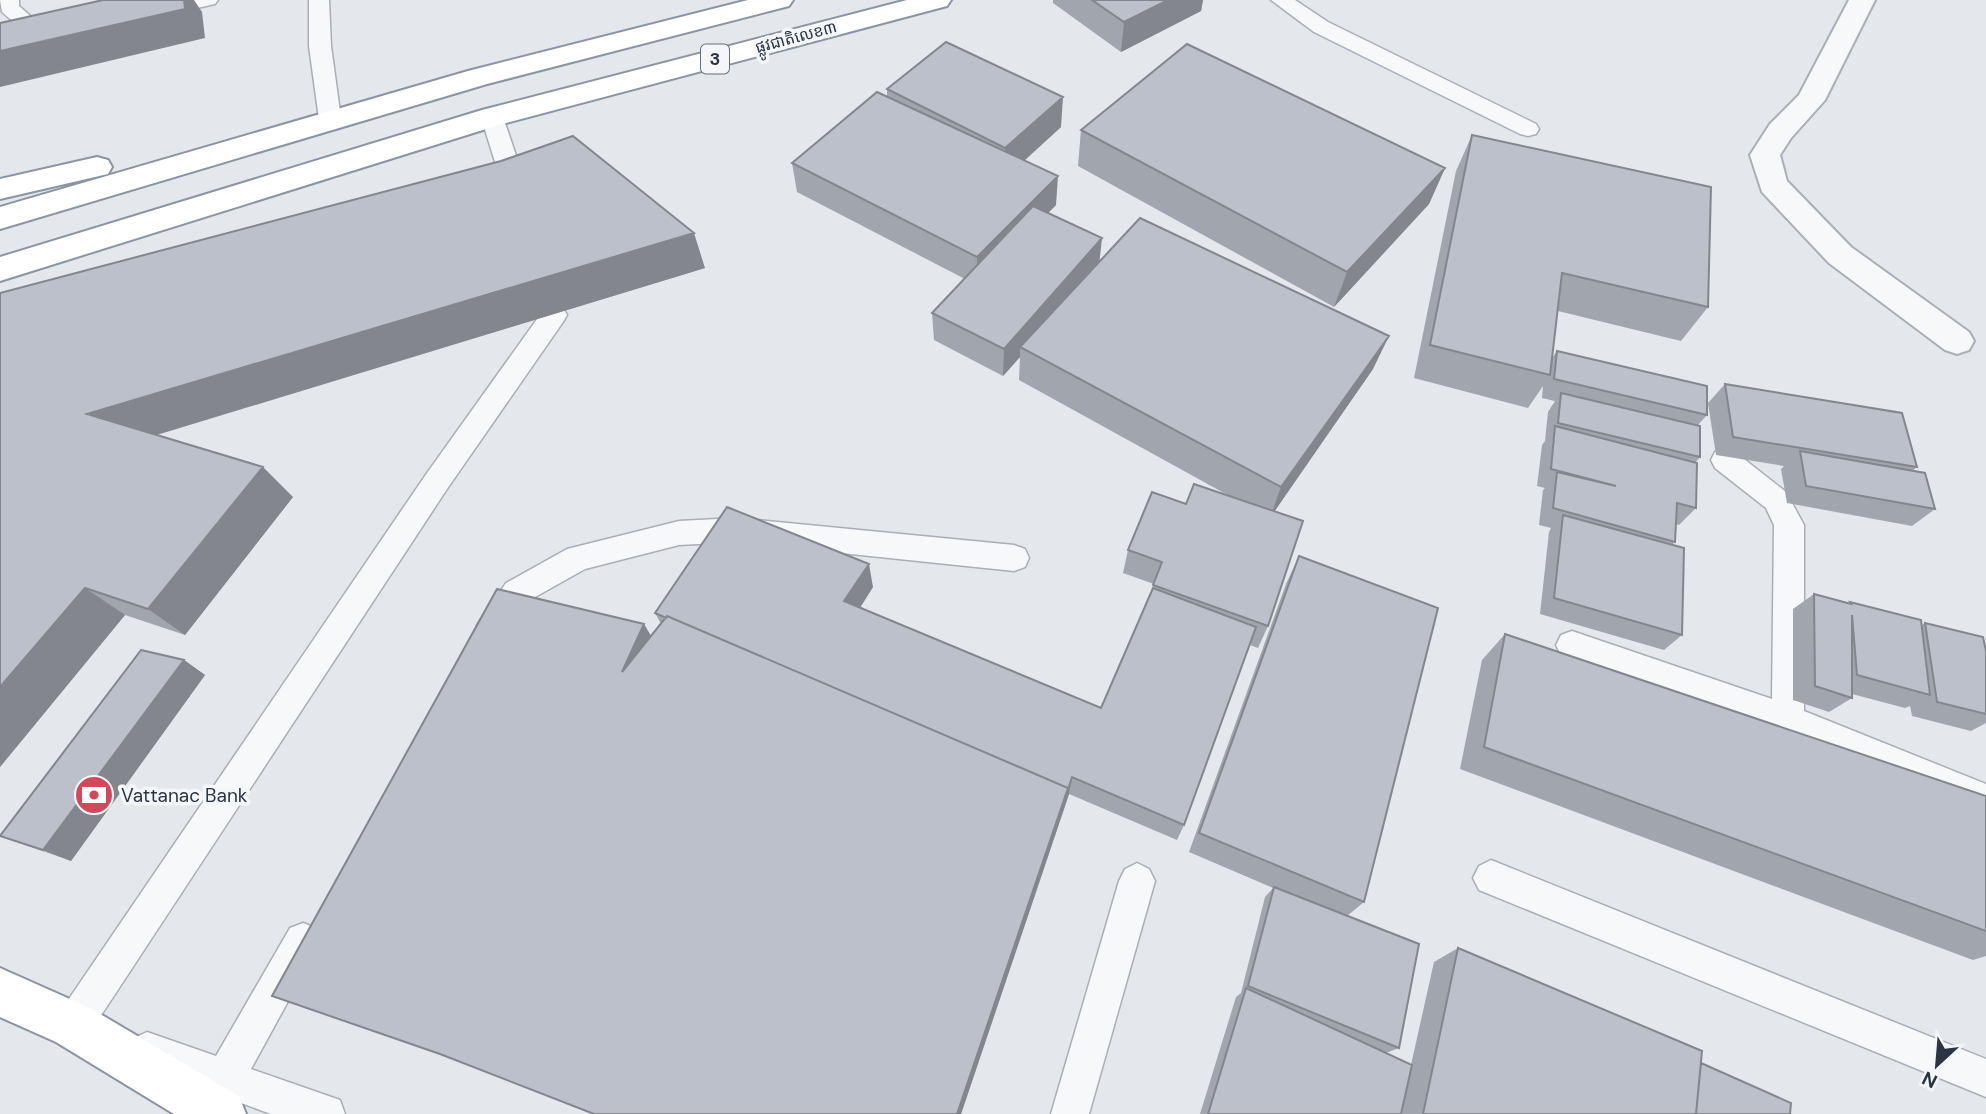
<svg xmlns="http://www.w3.org/2000/svg" width="1986" height="1114" viewBox="0 0 1986 1114" font-family="'DM Sans','Noto Sans Khmer',sans-serif">
<style>
.lines{fill:none;stroke-linecap:round;stroke-linejoin:round}
.service-casing{stroke:#a9aeb7;stroke-width:3}
.minor-casing{stroke:#a9aeb7;stroke-width:4}
.trunk-casing{stroke:#8b94a3;stroke-width:4}
.service{fill:#f7f8fa;fill-rule:evenodd}
.minor{fill:#f7f8fa;fill-rule:evenodd}
.trunk{fill:#fff;fill-rule:evenodd}
.wall{fill:#a1a5ae}
.shaded-wall{fill:#83868d}
.building{fill:#bbc0ca;stroke:#83868d;stroke-width:2}
.labels{text-anchor:middle;dominant-baseline:central;stroke-width:7;stroke-linejoin:round;paint-order:stroke}
.far-street-label{font-size:16px;fill:#2b3445;stroke:#f4f6f9}
.shield{fill:#f4f6f9;stroke:#676e7b;stroke-width:2}
.shield-label{font-size:18px;font-weight:bold;fill:#2b3445}
.poi-label{font-size:19px;fill:#2b3445;stroke:#f4f6f9;text-anchor:start}
</style>
<rect width="100%" height="100%" fill="#e4e7ec"/>
<g class="lines">
<defs>
<path id="service" d="M 0,0 L 19,0 L 19,6 L 35,20 L 64,21 L 68,26 L 64,31 C 35,38 23,31 2,12 Z
M 179,0 L 218,0 L 215,4 L 157,17 L 150,15 L 147,11 L 150,7 Z
M 309,0 L 329,0 L 331,46 L 341,119 L 338,124 L 330,126 L 322,124 L 319,119 L 309,46 Z
M 1271,0 L 1295,0 L 1328,22 L 1536,124 L 1539,129 L 1536,134 L 1528,136 L 1520,134 L 1314,32 Z
M 492,110 L 500,112 L 503,117 L 530,197 L 526,203 L 518,205 L 510,203 L 506,197 L 481,117 L 484,112 Z
M 554,305 L 563,308 L 567,315 L 563,322 L 447,489 L 100,1017 L 109,1031 L 103,1044 L 90,1050 L 60,1038 L 54,1025 L 60,1012 L 427,473 L 545,308 Z
M 1725,449 L 1735,452 L 1786,492 L 1804,525 L 1804,711 L 1986,784 L 1986,816 L 1783,734 L 1561,655 L 1556,645 L 1561,635 L 1572,631 L 1772,699 L 1774,525 L 1766,508 L 1715,468 L 1711,460 L 1715,452 Z
M 736,518 L 1014,545 L 1025,549 L 1029,558 L 1025,567 L 1014,571 L 736,542 L 679,545 L 585,569 L 528,601 L 503,635 L 492,639 L 481,635 L 477,625 L 506,583 L 567,549 L 679,521 Z
M 1491,860 L 1986,1059 L 1986,1097 L 1479,890 L 1473,878 L 1479,866 Z
M 1137,863 L 1149,869 L 1155,881 L 1089,1114 L 1051,1114 L 1119,881 L 1125,869 Z
M 303,923 L 316,928 L 321,941 L 251,1069 L 340,1100 L 345,1114 L 271,1114 L 134,1064 L 128,1051 L 134,1038 L 147,1032 L 216,1056 L 290,928 Z"/>
<path id="minor" d="M 1849,0 L 1875,0 L 1825,100 L 1791,138 L 1780,155 L 1787,181 L 1851,247 L 1969,332 L 1974,341 L 1969,350 L 1957,354 L 1945,350 L 1829,263 L 1762,192 L 1750,155 L 1770,124 L 1799,95 Z"/>
<path id="trunk" d="M 748,0 L 793,0 L 789,6 L 487,84 L 0,229 L 0,207 L 468,71 Z
M 907,0 L 951,0 L 947,6 L 502,124 L 0,281 L 0,257 L 482,110 Z
M 97,157 L 108,160 L 112,167 L 108,174 L 0,199 L 0,179 Z
M 0,968 L 90,1008 L 239,1096 L 246,1114 L 174,1114 L 56,1042 L 0,1017 Z"/>
</defs>
<!-- service casing -->
<use href="#service" class="service-casing"/>
<!-- minor casing -->
<use href="#minor" class="minor-casing"/>
<!-- trunk casing -->
<use href="#trunk" class="trunk-casing"/>
<!-- service -->
<use href="#service" class="service"/>
<!-- minor -->
<use href="#minor" class="minor"/>
<!-- trunk -->
<use href="#trunk" class="trunk"/>
</g>
<!-- wall -->
<path class="wall" d="M 1053,0 L 1203,0 L 1201,11 L 1121,52 L 1053,3 Z
M 887,89 L 1061,127 L 1024,161 L 1056,205 L 1048,213 L 1099,262 L 1373,369 L 1274,511 L 1268,626 L 1258,648 L 1250,645 L 1184,825 L 1177,840 L 1069,794 L 961,1114 L 651,636 L 661,624 L 655,613 L 873,587 L 860,608 L 1101,708 L 1154,584 L 1123,573 L 1128,550 L 1186,504 L 1233,498 L 1019,380 L 1020,357 L 1003,376 L 934,340 L 932,313 L 965,279 L 797,192 L 792,163 L 887,96 Z
M 1081,130 L 1445,168 L 1429,204 L 1334,307 L 1078,166 Z
M 1472,135 L 1708,307 L 1681,341 L 1558,311 L 1552,358 L 1557,351 L 1707,415 L 1697,426 L 1700,457 L 1695,463 L 1696,508 L 1679,525 L 1676,524 L 1675,542 L 1672,545 L 1682,635 L 1664,650 L 1540,614 L 1549,532 L 1551,528 L 1539,525 L 1543,490 L 1545,488 L 1537,486 L 1542,445 L 1545,441 L 1548,412 L 1555,401 L 1542,398 L 1543,386 L 1528,408 L 1414,378 L 1456,171 Z
M 705,268 L 157,435 L 293,497 L 185,635 L 125,615 L 0,767 L 0,293 Z
M 1725,384 L 1917,467 L 1912,471 L 1935,509 L 1912,526 L 1787,503 L 1781,469 L 1784,466 L 1716,455 L 1708,403 Z
M 1299,556 L 1364,902 L 1347,916 L 1399,1048 L 1386,1053 L 1411,1065 L 1434,962 L 1458,948 L 1701,1063 L 1790,1114 L 1200,1114 L 1236,997 L 1241,993 L 1265,897 L 1273,888 L 1189,852 L 1286,584 Z
M 1814,594 L 1848,604 L 1850,602 L 1922,625 L 1925,623 L 1986,651 L 1986,723 L 1971,731 L 1912,716 L 1910,706 L 1905,708 L 1852,694 L 1852,698 L 1829,712 L 1793,700 L 1793,609 Z
M 1505,634 L 1986,931 L 1986,956 L 1973,960 L 1460,769 L 1482,660 Z
M 184,660 L 205,675 L 71,861 L 0,836 Z"/>
<!-- shaded-wall -->
<path class="shaded-wall" d="M 184,0 L 194,0 L 202,12 L 205,38 L 0,87 L 0,51 Z
M 1168,0 L 1203,0 L 1201,11 L 1121,52 L 1124,22 Z
M 1063,97 L 1061,127 L 1005,178 L 1005,148 Z
M 1445,168 L 1429,204 L 1334,307 L 1347,272 Z
M 1058,176 L 1056,205 L 977,285 L 977,257 Z
M 694,233 L 705,268 L 123,445 L 87,414 Z
M 1102,238 L 1099,266 L 1020,347 L 1020,357 L 1003,376 L 1004,349 Z
M 1389,336 L 1373,369 L 1270,518 L 1281,487 Z
M 263,467 L 293,497 L 185,635 L 148,609 Z
M 869,564 L 873,587 L 850,623 L 844,601 Z
M 85,588 L 125,615 L 0,767 L 0,687 Z
M 644,624 L 660,651 L 622,672 Z
M 184,660 L 205,675 L 71,861 L 43,850 Z
M 1072,777 L 1069,794 L 1064,809 L 1067,792 Z
M 1068,788 L 1064,809 L 961,1114 L 957,1114 Z"/>
<!-- building -->
<path class="building" d="M 103,0 L 184,0 L 185,9 L 0,51 L 0,23 Z
M 1092,0 L 1168,0 L 1124,22 Z
M 946,42 L 1063,97 L 1005,148 L 887,89 Z
M 1187,44 L 1445,168 L 1347,272 L 1081,130 Z
M 877,92 L 1058,176 L 977,257 L 792,163 Z
M 1472,135 L 1711,187 L 1708,307 L 1562,273 L 1550,375 L 1430,345 Z
M 573,136 L 694,233 L 87,414 L 263,467 L 148,609 L 85,588 L 0,687 L 0,293 L 501,161 Z
M 1033,206 L 1102,238 L 1004,349 L 932,313 Z
M 1140,218 L 1389,336 L 1281,487 L 1020,347 Z
M 1557,351 L 1707,386 L 1707,415 L 1554,379 Z
M 1725,384 L 1902,413 L 1917,467 L 1733,437 Z
M 1561,393 L 1700,426 L 1700,457 L 1558,423 Z
M 1555,426 L 1697,463 L 1696,508 L 1677,503 L 1675,542 L 1553,508 L 1557,472 L 1616,486 L 1551,469 Z
M 1800,451 L 1925,473 L 1935,509 L 1806,486 Z
M 1194,484 L 1303,521 L 1268,626 L 1153,585 L 1162,562 L 1128,550 L 1152,492 L 1186,504 Z
M 727,507 L 869,564 L 844,601 L 1101,708 L 1153,588 L 1256,627 L 1184,825 L 1072,777 L 1067,792 L 1068,788 L 667,616 L 666,618 L 655,613 Z
M 1563,515 L 1684,548 L 1682,635 L 1554,598 Z
M 1299,556 L 1438,608 L 1364,902 L 1199,833 Z
M 497,589 L 644,624 L 622,672 L 667,616 L 1068,788 L 957,1114 L 594,1114 L 440,1054 L 272,996 Z
M 1814,594 L 1851,604 L 1850,602 L 1921,620 L 1930,695 L 1857,675 L 1852,615 L 1852,698 L 1815,686 Z
M 1925,623 L 1983,637 L 1986,651 L 1986,714 L 1937,702 Z
M 1505,634 L 1986,796 L 1986,931 L 1484,747 Z
M 141,650 L 184,660 L 43,850 L 0,836 Z
M 1274,887 L 1419,944 L 1399,1048 L 1248,986 Z
M 1458,948 L 1702,1051 L 1696,1114 L 1423,1114 Z
M 1246,988 L 1412,1065 L 1401,1114 L 1208,1114 Z
M 1701,1063 L 1791,1103 L 1790,1114 L 1696,1114 Z"/>
<!-- icons -->
<defs>
<symbol id="bank-disc" viewBox="-11 -11 22 22"><circle r="9.5" fill="#d1495b" stroke="#f4f6f9"/><path d="M-6-4H6V4H-6ZM0-2.3a2.3 2.3 0 1 0 0 4.6a2.3 2.3 0 1 0 0-4.6Z" fill="#fff"/></symbol>
</defs>
<g fill-rule="evenodd">
<use href="#bank-disc" x="72" y="773" width="44" height="44"/>
</g>
<g class="labels">
<!-- far-street labels -->
<g class="far-street-label">
<text transform="translate(796 37) rotate(-15)">ផ្លូវជាតិលេខ៣</text>
</g>
<!-- shield labels -->
<rect class="shield" x="701" y="44.5" width="28" height="29" rx="5"/>
<g class="shield-label">
<text x="715" y="59">3</text>
</g>
<!-- poi labels -->
<g class="poi-label">
<text x="121" y="795">Vattanac Bank</text>
</g>
</g>
<!-- north arrow -->
<g transform="translate(1937 1065) rotate(206)" stroke="#f4f6f9" stroke-width="5" paint-order="stroke">
<path d="M0-5L12 26L0 18L-12 26Z" fill="#2b3445"/>
<text y="-10" font-size="19" font-weight="bold" text-anchor="middle" fill="#2b3445">N</text>
</g>
</svg>
